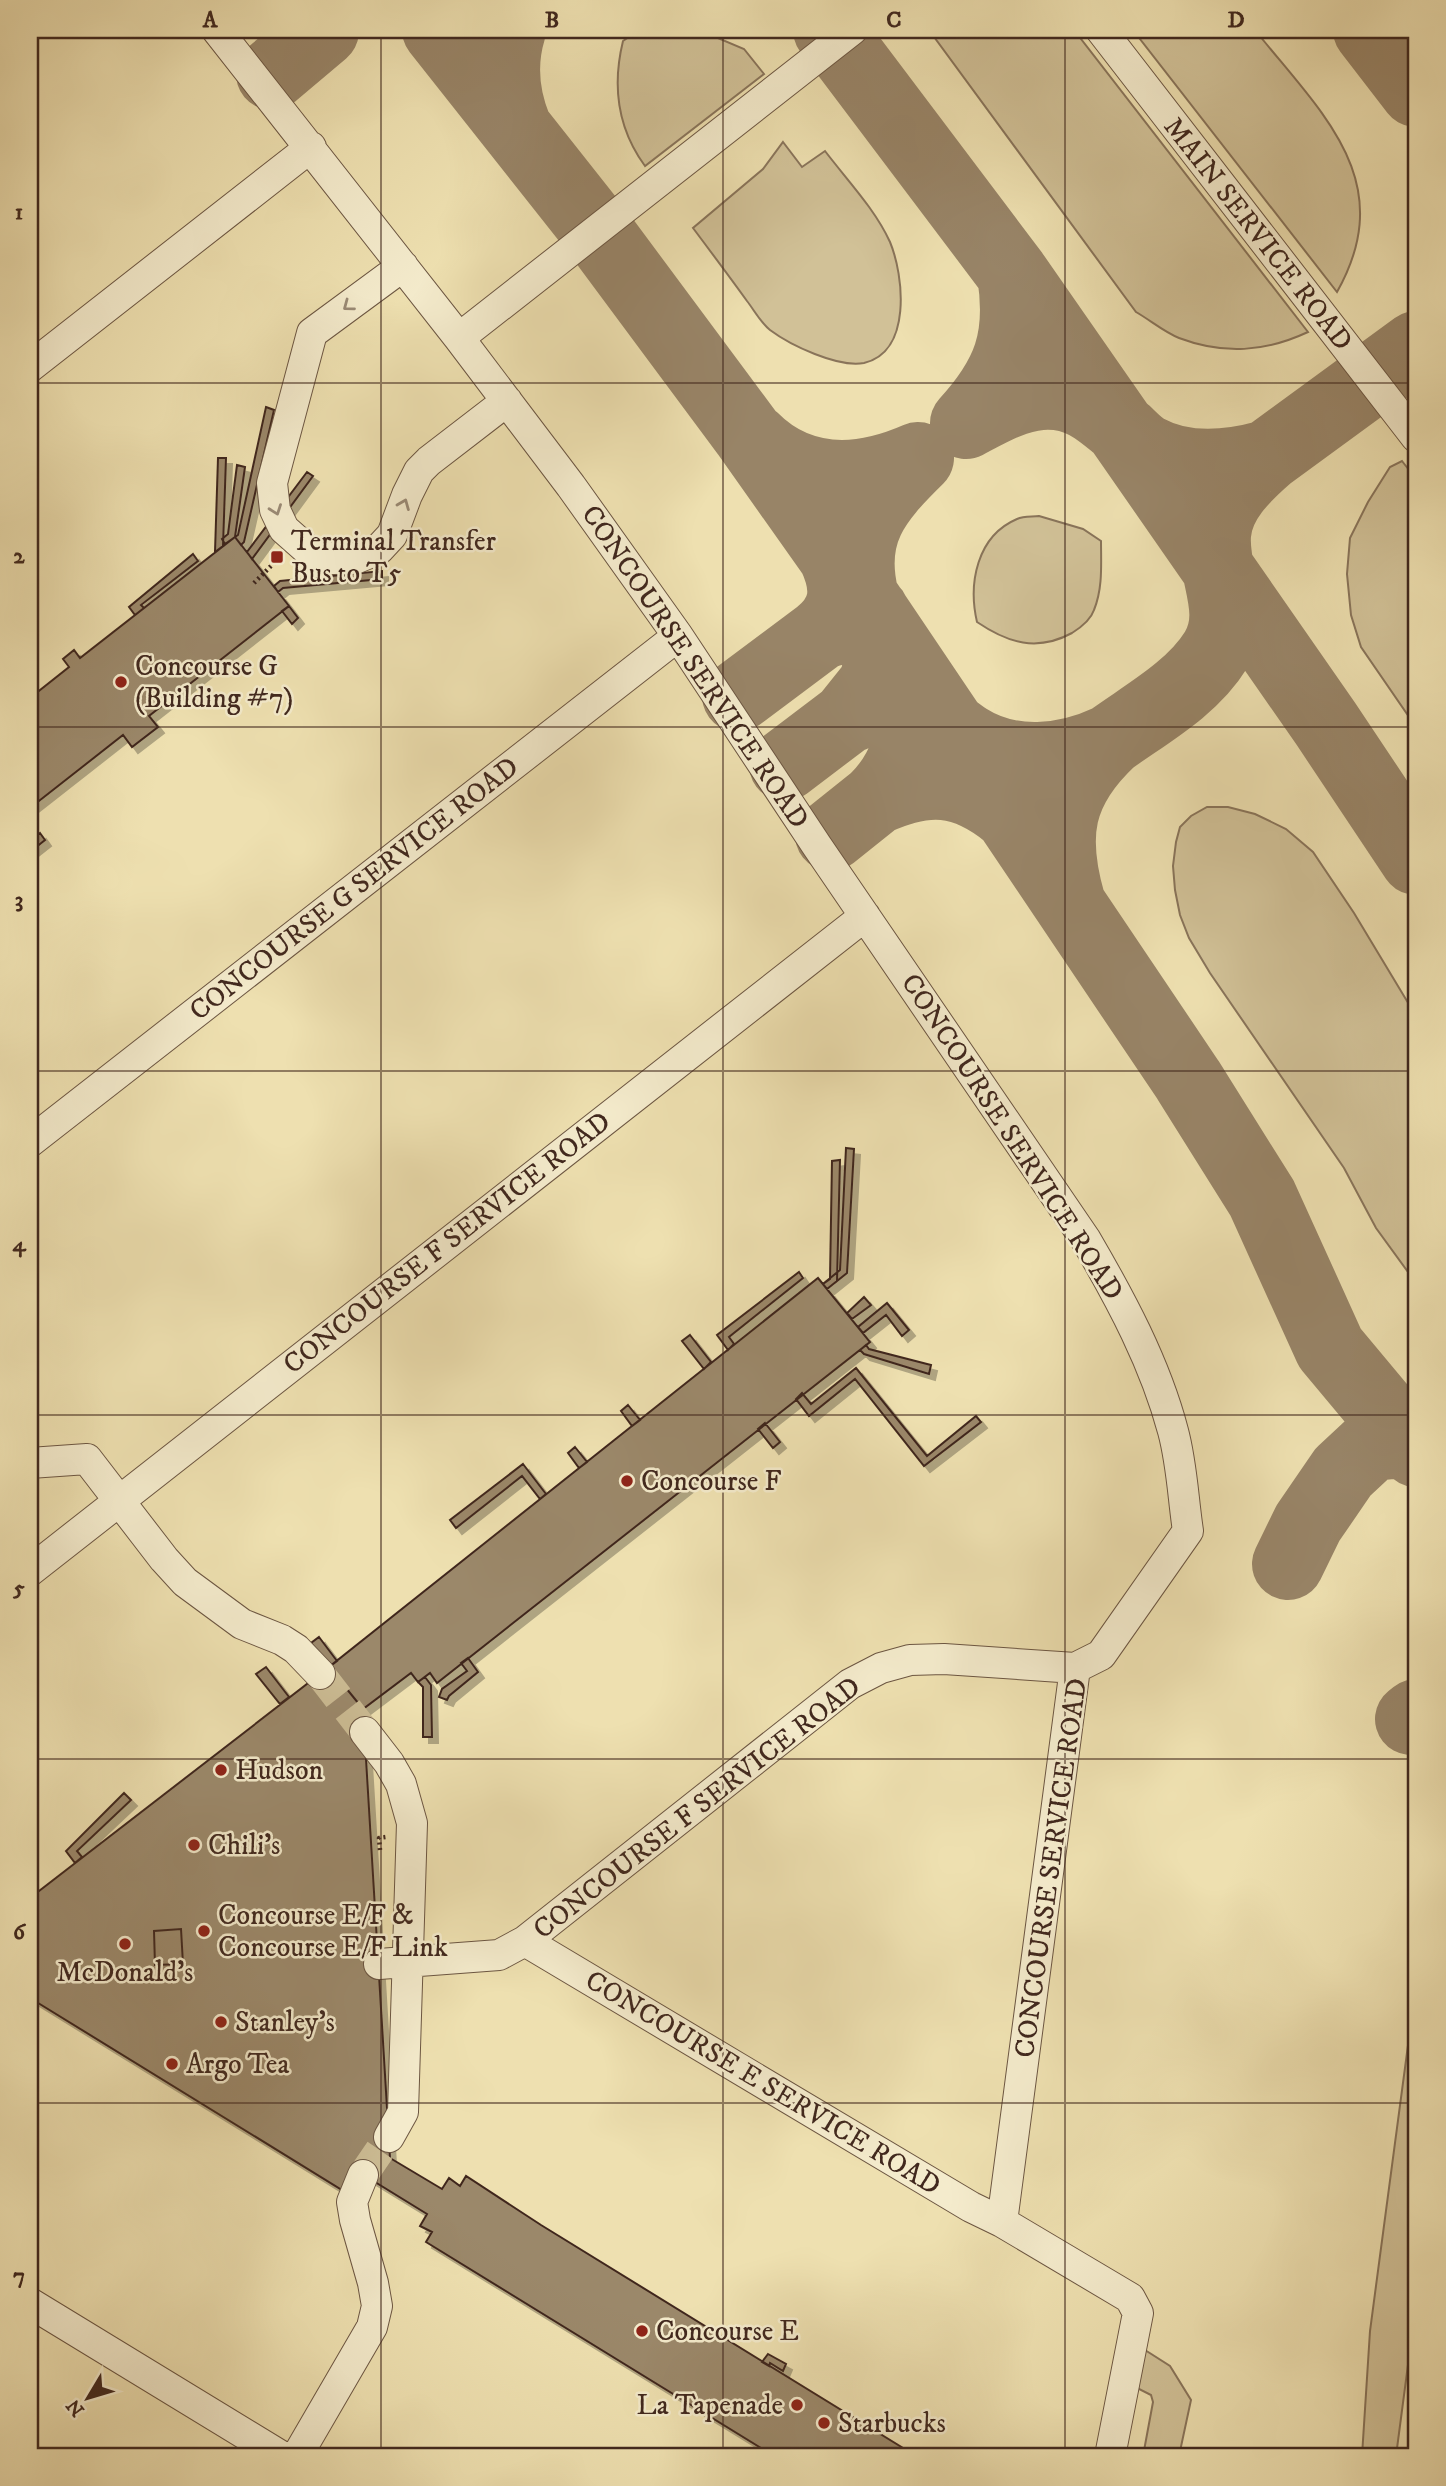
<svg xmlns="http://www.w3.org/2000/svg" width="1446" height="2486" viewBox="0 0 1446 2486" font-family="'IM FELL DW Pica',serif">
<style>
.green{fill:#d1c197;stroke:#89745a;stroke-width:2}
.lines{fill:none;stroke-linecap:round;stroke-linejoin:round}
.taxiway{stroke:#988467;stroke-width:72}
.building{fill:#9b886a;stroke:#41281e;stroke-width:2;filter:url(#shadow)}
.minor-tunnel{stroke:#cbbb93;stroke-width:30;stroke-dasharray:30 15;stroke-linecap:butt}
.minor-casing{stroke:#6c5642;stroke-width:32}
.path{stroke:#41281e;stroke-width:4.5;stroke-dasharray:2 3.5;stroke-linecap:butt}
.minor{stroke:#f4ebcc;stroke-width:30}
.oneway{stroke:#9a8a75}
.grid{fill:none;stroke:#41281e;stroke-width:2;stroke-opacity:0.55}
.poi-dot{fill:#8f2418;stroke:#f4ebcc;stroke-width:2.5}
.labels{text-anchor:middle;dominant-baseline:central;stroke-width:5;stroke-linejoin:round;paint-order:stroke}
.street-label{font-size:28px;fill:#41281e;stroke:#f4ebcc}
.poi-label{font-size:28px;fill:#41281e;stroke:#f4ebcc;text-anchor:start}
.neatline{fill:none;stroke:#41281e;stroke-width:2.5}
.grid-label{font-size:23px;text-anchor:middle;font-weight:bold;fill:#41281e}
</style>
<defs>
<filter id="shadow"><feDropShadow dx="6" dy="6" stdDeviation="0" flood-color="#0004"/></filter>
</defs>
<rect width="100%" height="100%" fill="#eee0b0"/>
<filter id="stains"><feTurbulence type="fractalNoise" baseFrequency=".00286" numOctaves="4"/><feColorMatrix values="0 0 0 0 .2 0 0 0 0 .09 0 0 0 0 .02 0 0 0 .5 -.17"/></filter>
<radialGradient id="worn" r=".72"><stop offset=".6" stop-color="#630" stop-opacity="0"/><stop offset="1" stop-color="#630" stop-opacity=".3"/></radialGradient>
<!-- green -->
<path class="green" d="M 639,30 L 699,30 L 744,49 L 764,74 L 645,166 C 618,129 612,86 623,41 Z
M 929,30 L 1074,30 L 1308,332 C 1265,352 1224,355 1179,338 C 1164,332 1150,320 1136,312 Z
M 1133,30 L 1255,30 C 1321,113 1400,180 1337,292 Z
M 783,142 L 802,167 L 825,151 C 847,180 875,209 890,242 C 904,276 912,352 864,363 C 838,368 790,345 770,330 C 761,323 754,310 747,301 C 729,276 711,252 693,228 L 763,169 Z
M 1402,461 L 1416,479 L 1416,727 L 1361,647 L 1351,615 L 1347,574 L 1350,538 L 1368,502 L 1390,467 Z
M 1039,516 L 1083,529 L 1101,541 C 1101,564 1103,588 1094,610 C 1091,619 1080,628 1072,633 C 1037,652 1008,643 977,622 C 968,583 977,536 1017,519 C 1024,516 1032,517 1039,516 Z
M 1207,807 L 1228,807 L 1255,814 L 1286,829 L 1313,852 L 1354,913 L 1416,1016 L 1416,1283 L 1376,1228 L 1344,1168 L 1210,973 L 1189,938 L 1180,915 L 1175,890 L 1173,866 L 1176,842 L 1180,827 L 1191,816 Z
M 1416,1985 L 1416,2304 L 1396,2456 L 1362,2456 L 1370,2331 Z
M 1145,2350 L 1170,2366 L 1191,2400 L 1179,2456 L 1143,2456 L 1153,2402 L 1151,2395 L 1137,2388 Z"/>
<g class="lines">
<!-- taxiway -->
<path class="taxiway" d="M 438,30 L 597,231 L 747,433 L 863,597 L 1188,1080 L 1262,1198 L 1330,1348 L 1416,1451
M 510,30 C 500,63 503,96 516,128
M 829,30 L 1013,274 L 1326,724 L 1416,859
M 1369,30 L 1416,91
M 272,74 L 323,31
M 1013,274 C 1023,338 1009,376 966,423 C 989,411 1014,396 1041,394 C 1078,391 1099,410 1126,433 C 1132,439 1139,446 1146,450 C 1184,471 1227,467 1267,456 C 1244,476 1217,502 1215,535 C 1212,575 1239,611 1216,650 C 1192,689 1146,714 1110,740
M 752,438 C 799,486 861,483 918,458 C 875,500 847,533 863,597
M 1267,456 L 1416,347
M 834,556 C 848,587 848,611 821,634 C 903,601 929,691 905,754 C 899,771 889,786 876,799 C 927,776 963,778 1007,813
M 873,611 L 882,652 L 875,683 L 847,718 C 861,713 878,703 892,702 C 926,700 942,723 967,739 C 1011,767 1065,761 1110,740 C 1057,790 1050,835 1070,904
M 738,696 L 821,634
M 785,765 L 847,718
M 831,835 L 876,799
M 1288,1564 L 1308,1523 L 1343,1472 L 1372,1445 L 1416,1441
M 1411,1719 L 1416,1715"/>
</g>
<!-- building -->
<path class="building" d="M 266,407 L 274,410 L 244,542 L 241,545 L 235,537 L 238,535 Z
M 218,458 L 226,458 L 223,546 L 215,552 Z
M 237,465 L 245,467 L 235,537 L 225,544 L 222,539 L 228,534 Z
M 307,472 L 313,476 L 252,559 L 247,552 Z
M 235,537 L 289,606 L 149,716 L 158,727 L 132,747 L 123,735 L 30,808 L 30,698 L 69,667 L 63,659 L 74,650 L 80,658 Z
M 193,554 L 198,561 L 141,605 L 144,608 L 135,615 L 129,607 Z
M 382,571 L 382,579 L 283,588 L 278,592 L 274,586 L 280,581 Z
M 289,606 L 298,618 L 292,624 L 282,611 Z
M 40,833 L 45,840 L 30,852 L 30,842 Z
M 846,1148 L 854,1149 L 847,1273 L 827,1289 L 823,1284 L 840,1270 Z
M 840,1160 L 837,1281 L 827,1289 L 823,1284 L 830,1279 L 832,1161 Z
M 799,1272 L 803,1278 L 729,1337 L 734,1344 L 728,1350 L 717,1335 Z
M 818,1278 L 870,1342 L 437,1683 L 430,1673 L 418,1682 L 411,1673 L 363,1709 L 329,1667 Z
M 864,1297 L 871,1305 L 852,1319 L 847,1313 Z
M 887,1303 L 909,1330 L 902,1336 L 886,1315 L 863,1333 L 858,1327 Z
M 690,1335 L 711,1362 L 704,1369 L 682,1341 Z
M 866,1345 L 869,1349 L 931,1365 L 929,1374 L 864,1354 L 860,1350 Z
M 856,1368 L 927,1456 L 976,1416 L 981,1422 L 924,1466 L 855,1379 L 809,1416 L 796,1399 L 802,1393 L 811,1404 Z
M 628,1405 L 640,1420 L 632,1426 L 621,1411 Z
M 765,1423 L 780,1442 L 773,1448 L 758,1429 Z
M 575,1447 L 587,1462 L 579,1468 L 568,1453 Z
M 523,1464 L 546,1494 L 540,1499 L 522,1476 L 456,1528 L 450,1520 Z
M 319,1637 L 337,1661 L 329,1667 L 311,1643 Z
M 468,1658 L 478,1672 L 449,1696 L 447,1700 L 439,1697 L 442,1689 L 467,1671 L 461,1663 Z
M 266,1667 L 289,1697 L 280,1704 L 256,1674 Z
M 329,1667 L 363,1709 L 390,2158 L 354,2169 L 342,2190 L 30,1998 L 30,1898 Z
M 425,1677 L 431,1685 L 432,1737 L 423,1737 L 423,1687 L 418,1682 Z
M 124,1793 L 131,1800 L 77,1851 L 82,1857 L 75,1863 L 66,1851 Z
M 181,1929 L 183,1964 L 155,1965 L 154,1931 Z
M 390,2158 L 442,2189 L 449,2178 L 460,2186 L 466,2176 L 541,2225 L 916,2456 L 774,2456 L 426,2242 L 432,2232 L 420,2226 L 427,2214 L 354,2169 Z
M 768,2354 L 786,2364 L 783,2371 L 770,2363 L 769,2366 L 762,2362 Z"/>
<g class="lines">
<!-- minor-tunnel -->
<path class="minor-tunnel" d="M 320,1674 L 365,1732
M 363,2175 L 389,2137"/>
<defs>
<path id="minor" d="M 217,30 L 459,338 L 571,486 L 678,636 L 817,846 L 1086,1240 C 1121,1300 1155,1363 1173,1431 C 1182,1464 1183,1498 1188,1531 L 1101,1655 L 1075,1668
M 1101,30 L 1416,437
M 403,266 L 312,333 L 272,483 L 275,510 L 284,529 L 310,552 L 334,559 L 357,558 L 379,549 L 392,535 L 407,495 L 419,471 L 429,461 L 507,401
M 459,338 L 852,30
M 30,367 L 311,147
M 30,1142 L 678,636
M 30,1463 L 87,1459 L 164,1559 L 185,1582 L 242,1624 L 282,1640 L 296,1649 L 320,1674
M 30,1571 L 865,916
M 1075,1668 L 1002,2222 L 1130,2298 L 1138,2313 L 1110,2456
M 365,1732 L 389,1763 L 401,1784 L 412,1823 L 403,2112 L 389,2137
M 525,1941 L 971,2207 L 1002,2222
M 379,1964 L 499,1955 L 525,1941 L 850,1684 L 881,1668 L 910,1660 L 944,1659 L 1075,1668
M 30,2303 L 281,2456
M 297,2456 L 372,2327 L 377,2306 L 373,2283 L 355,2220 L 352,2202 L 363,2175"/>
</defs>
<!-- minor casing -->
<use href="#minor" class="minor-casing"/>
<!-- path -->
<path class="path" d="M 254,583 L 278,559
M 380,1850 L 379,1838 L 386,1837"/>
<!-- minor -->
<use href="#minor" class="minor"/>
</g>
<!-- one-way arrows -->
<defs><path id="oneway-chevron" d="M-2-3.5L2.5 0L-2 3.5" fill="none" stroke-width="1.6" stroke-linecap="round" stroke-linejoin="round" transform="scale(1.75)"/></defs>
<g class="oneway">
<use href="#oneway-chevron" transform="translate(348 306) rotate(143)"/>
<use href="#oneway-chevron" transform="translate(404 504) rotate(-68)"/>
<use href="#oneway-chevron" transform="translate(276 510) rotate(70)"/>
</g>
<!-- grid -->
<path class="grid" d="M 381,30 L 381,2456M 723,30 L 723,2456M 1065,30 L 1065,2456M 30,383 L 1416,383M 30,727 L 1416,727M 30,1071 L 1416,1071M 30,1415 L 1416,1415M 30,1759 L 1416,1759M 30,2103 L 1416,2103"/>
<!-- markers -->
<g class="poi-dot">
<rect x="270" y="550" width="14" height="14" rx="3.5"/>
<circle cx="121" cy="682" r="7"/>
<circle cx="627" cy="1481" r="7"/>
<circle cx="221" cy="1770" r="7"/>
<circle cx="194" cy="1845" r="7"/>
<circle cx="204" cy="1931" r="7"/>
<circle cx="125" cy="1944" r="7"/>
<circle cx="221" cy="2022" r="7"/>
<circle cx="172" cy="2064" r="7"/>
<circle cx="642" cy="2331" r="7"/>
<circle cx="797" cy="2405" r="7"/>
<circle cx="824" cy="2423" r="7"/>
</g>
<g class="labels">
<!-- street labels -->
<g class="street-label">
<text transform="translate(1258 234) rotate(52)">MAIN SERVICE ROAD</text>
<text transform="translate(695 667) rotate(56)">CONCOURSE SERVICE ROAD</text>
<text transform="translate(354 889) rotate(-38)">CONCOURSE G SERVICE ROAD</text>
<text transform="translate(1012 1137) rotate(57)">CONCOURSE SERVICE ROAD</text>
<text transform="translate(447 1243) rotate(-38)">CONCOURSE F SERVICE ROAD</text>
<text transform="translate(697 1808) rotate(-38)">CONCOURSE F SERVICE ROAD</text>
<text transform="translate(1051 1868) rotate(-82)">CONCOURSE SERVICE ROAD</text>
<text transform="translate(763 2083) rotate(31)">CONCOURSE E SERVICE ROAD</text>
</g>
<!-- poi labels -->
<g class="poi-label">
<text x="291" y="541">Terminal Transfer<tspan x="291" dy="32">Bus to T5</tspan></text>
<text x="135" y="666">Concourse G<tspan x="135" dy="32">(Building #7)</tspan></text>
<text x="641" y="1481">Concourse F</text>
<text x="235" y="1770">Hudson</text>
<text x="208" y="1845">Chili's</text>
<text x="218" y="1915">Concourse E/F &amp;<tspan x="218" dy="32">Concourse E/F Link</tspan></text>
<text x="125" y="1972" text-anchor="middle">McDonald's</text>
<text x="235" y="2022">Stanley's</text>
<text x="186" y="2064">Argo Tea</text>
<text x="656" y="2331">Concourse E</text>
<text x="783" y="2405" text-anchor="end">La Tapenade</text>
<text x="838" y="2423">Starbucks</text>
</g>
</g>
<!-- margin -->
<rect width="1446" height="2486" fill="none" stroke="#eee0b0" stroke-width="77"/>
<!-- north arrow -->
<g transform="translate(88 2398) rotate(232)" stroke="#f4ebcc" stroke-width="5" paint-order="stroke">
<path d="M0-5L12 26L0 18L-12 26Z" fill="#41281e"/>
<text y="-10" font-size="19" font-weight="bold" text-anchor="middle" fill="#41281e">N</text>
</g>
<rect x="38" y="38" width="1370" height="2410" class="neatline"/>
<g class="grid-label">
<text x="210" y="27">A</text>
<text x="552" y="27">B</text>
<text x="894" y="27">C</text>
<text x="1236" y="27">D</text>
<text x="19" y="219">1</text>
<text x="19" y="563">2</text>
<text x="19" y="907">3</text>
<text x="19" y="1251">4</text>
<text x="19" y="1595">5</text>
<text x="19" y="1939">6</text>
<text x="19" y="2283">7</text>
</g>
<rect width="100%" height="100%" filter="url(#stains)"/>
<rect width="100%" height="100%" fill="url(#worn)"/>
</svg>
